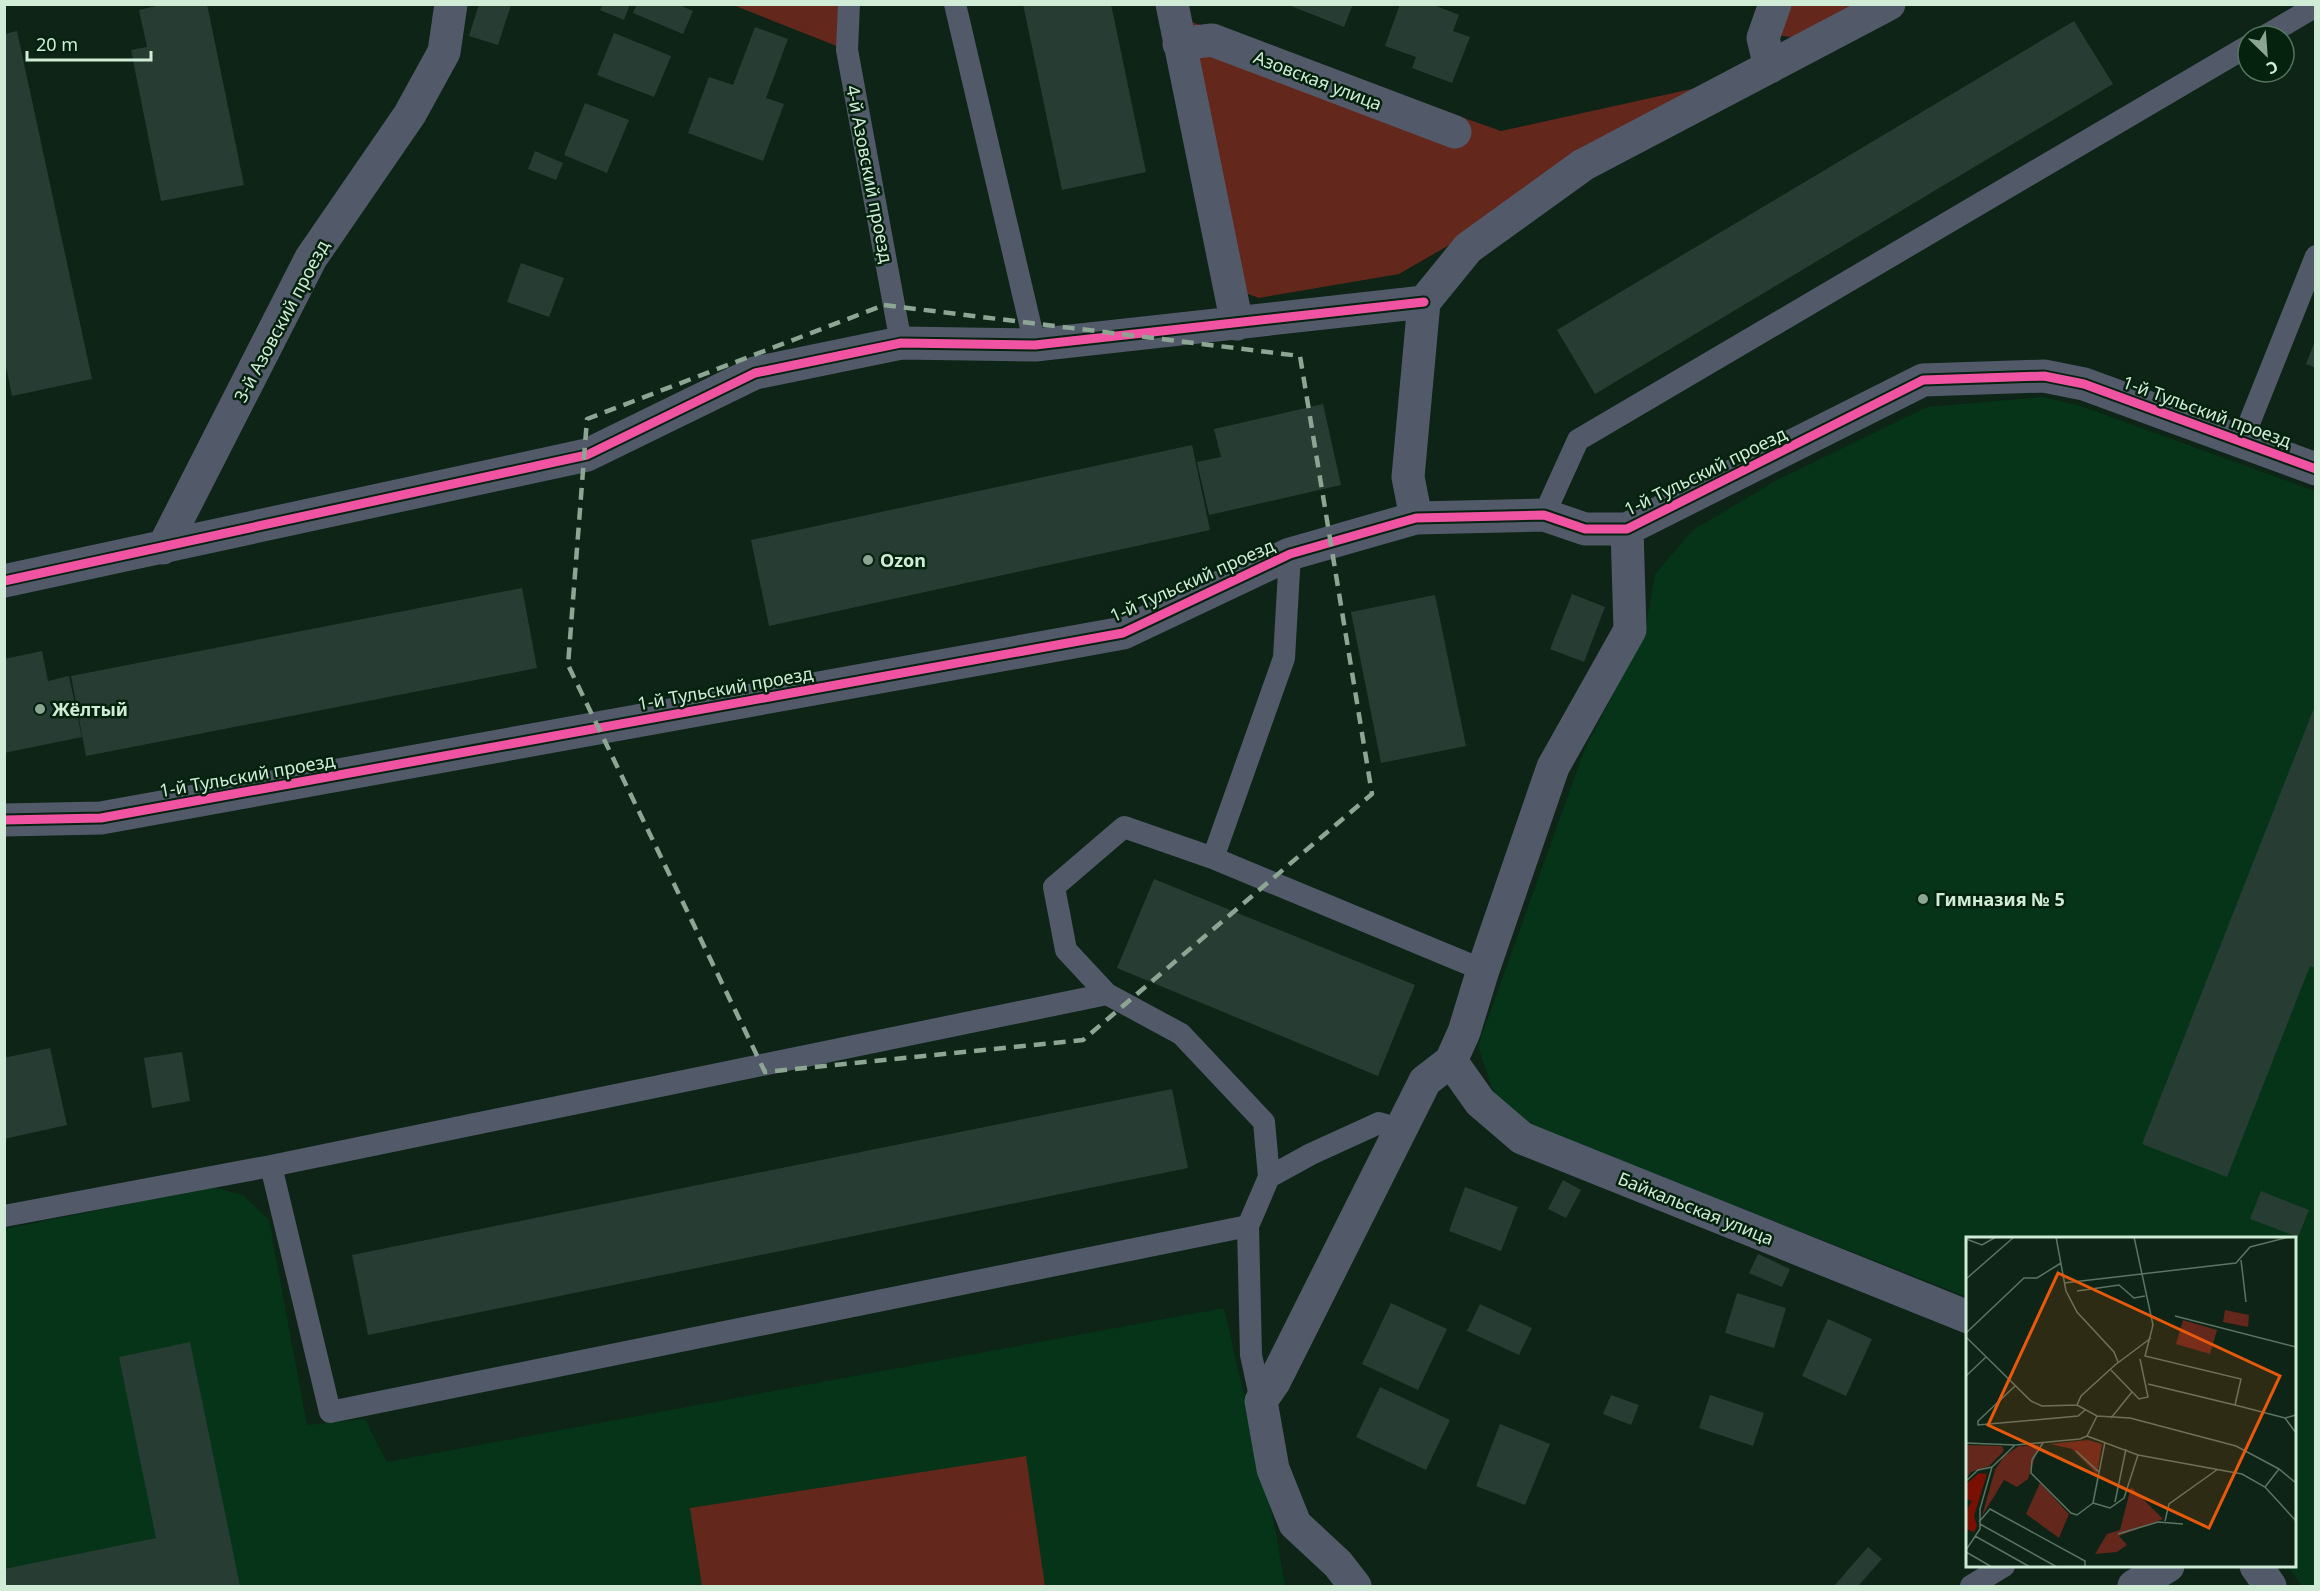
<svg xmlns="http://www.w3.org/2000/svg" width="2320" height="1591" viewBox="0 0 2320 1591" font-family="'Noto Sans',sans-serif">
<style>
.built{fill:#053418}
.green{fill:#64271b}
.building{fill:#273d33}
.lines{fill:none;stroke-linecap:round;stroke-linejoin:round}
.service{stroke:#525a6a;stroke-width:22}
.minor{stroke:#525a6a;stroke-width:33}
.cycleway-casing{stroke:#05220f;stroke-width:13}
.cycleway{stroke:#f153a3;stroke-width:9}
.marked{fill:none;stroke:#8ca693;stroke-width:4.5;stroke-dasharray:12 8;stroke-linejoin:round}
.poi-dot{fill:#8ca693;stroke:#05220f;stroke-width:2}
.labels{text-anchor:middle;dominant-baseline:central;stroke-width:5;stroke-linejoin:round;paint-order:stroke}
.street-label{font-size:18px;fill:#d0ecd6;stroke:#05220f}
.poi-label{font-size:18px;font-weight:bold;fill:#d0ecd6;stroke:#05220f;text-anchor:start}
.inset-road{fill:none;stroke:#5b7463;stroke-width:1.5}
.view{fill:#e8590c;fill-opacity:0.15;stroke:#e8590c;stroke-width:3}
.inset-edge{fill:none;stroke:#d0ecd6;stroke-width:3}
</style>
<rect width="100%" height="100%" fill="#0d2416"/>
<!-- built -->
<path class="built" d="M 2043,397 L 2081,406 L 2315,491 L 2315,1586 L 2302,1586 L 2287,1566 L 2294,1566 L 2294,1238 L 1968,1238 L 1967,1297 L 1522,1122 L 1493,1091 L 1478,1046 L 1584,751 L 1645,632 L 1655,574 L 1693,530 L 1777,480 L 1927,407 Z
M 212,1187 L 243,1195 L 269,1220 L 307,1425 L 365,1419 L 387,1462 L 1224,1308 L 1276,1533 L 1285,1586 L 5,1586 L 5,1229 Z"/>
<!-- green -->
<path class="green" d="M 733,5 L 840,5 L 839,47 Z
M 1785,5 L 1860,5 L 1801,38 L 1772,35 Z
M 1186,20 L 1501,131 L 1705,86 L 1458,240 L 1399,274 L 1259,298 L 1248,294 L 1240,283 Z
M 1026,1456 L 1045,1586 L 702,1586 L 690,1508 Z"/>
<!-- building -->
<path class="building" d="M 165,4 L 207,4 L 244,185 L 161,201 L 131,50 L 147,47 L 139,10 Z
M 479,4 L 511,5 L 498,45 L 469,36 Z
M 603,4 L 630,4 L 624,20 L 600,10 Z
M 637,4 L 677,4 L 693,11 L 683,34 L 633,13 Z
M 1023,4 L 1111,4 L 1146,172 L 1062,190 Z
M 1286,4 L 1353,4 L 1344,27 Z
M 1400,4 L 1431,4 L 1459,15 L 1453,31 L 1470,37 L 1452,83 L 1412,68 L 1416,57 L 1385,46 Z
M 2074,21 L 2113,84 L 1595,394 L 1557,330 Z
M 755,27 L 788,39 L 766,98 L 784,104 L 763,161 L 688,133 L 709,77 L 733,85 Z
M 17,31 L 92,379 L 12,396 L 5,361 L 5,34 Z
M 614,33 L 671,56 L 654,97 L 597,75 Z
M 585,103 L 629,120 L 607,173 L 564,155 Z
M 535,151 L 563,163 L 556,180 L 528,169 Z
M 521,263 L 564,278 L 549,317 L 507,302 Z
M 2315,341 L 2316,341 L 2316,368 L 2306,364 Z
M 1323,404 L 1341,485 L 1209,515 L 1197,462 L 1221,457 L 1214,429 Z
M 1192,445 L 1210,530 L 769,626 L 751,540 Z
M 522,588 L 537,668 L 86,756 L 71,676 Z
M 1572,594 L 1605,607 L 1584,662 L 1550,649 Z
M 1435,595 L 1466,746 L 1381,763 L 1351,612 Z
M 42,651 L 48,681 L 69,676 L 82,737 L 4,753 L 4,659 Z
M 2316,703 L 2316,968 L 2310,966 L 2227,1177 L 2142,1144 Z
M 1154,879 L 1415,985 L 1378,1076 L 1117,968 Z
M 50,1048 L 67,1125 L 4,1139 L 4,1058 Z
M 182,1052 L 190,1101 L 152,1108 L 144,1058 Z
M 1172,1089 L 1188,1168 L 368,1335 L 352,1255 Z
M 1563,1180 L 1581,1190 L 1566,1218 L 1548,1209 Z
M 1465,1187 L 1518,1207 L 1501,1251 L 1449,1231 Z
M 2261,1191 L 2309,1210 L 2298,1237 L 2250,1219 Z
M 1758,1254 L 1790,1269 L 1782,1287 L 1749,1273 Z
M 1737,1293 L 1786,1308 L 1774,1348 L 1725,1333 Z
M 1391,1303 L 1447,1329 L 1418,1390 L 1362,1364 Z
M 1480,1304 L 1532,1328 L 1519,1355 L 1467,1331 Z
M 1828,1319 L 1872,1339 L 1846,1396 L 1802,1376 Z
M 190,1342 L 240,1586 L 4,1586 L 4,1569 L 156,1538 L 119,1357 Z
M 1380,1387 L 1450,1420 L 1426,1470 L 1356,1437 Z
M 1611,1395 L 1639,1405 L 1631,1425 L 1603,1414 Z
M 1710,1395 L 1764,1413 L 1753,1446 L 1699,1428 Z
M 1500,1424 L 1550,1444 L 1525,1505 L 1476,1486 Z
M 1868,1547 L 1882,1559 L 1858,1586 L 1834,1586 Z"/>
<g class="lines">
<!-- service -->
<path class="service" d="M 849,4 L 847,50 L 901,343
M 955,4 L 1035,345
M 2265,36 L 2316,6
M 2242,441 L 2316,256
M 1544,515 L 1578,440 L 2248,46
M 1213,858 L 1284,658 L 1290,554
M 1107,994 L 271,1166 L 330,1412 L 1248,1226 L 1251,1355 L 1261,1401
M 1269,1177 L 1264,1122 L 1181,1034 L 1107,994 L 1066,950 L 1054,887 L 1124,827 L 1213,858 L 1483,970
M 4,1216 L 271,1166
M 1248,1226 L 1269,1177 L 1311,1154 L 1379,1123 L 1402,1130
M 1971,1586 L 2004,1566"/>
<!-- minor -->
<path class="minor" d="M 1172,4 L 1237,324
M 1179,44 L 1212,40 L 1455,132
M 1770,67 L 1763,38 L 1775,4
M 1416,518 L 1408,477 L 1424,302 L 1468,248 L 1583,165 L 1889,4
M 163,548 L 311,258 L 410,114 L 444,52 L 451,4
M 4,581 L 587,455 L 755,373 L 901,343 L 1035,345 L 1424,302
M 4,820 L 101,818 L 1123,633 L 1290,554 L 1416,518 L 1544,515 L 1585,529 L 1627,529 L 1923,380 L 2044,376 L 2084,384 L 2316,469
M 1451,1061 L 1480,1102 L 1522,1138 L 1968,1317
M 2256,1566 L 2270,1586
M 1355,1586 L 1338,1564 L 1295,1524 L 1273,1469 L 1261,1401 L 1274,1382 L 1425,1081 L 1451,1061 L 1464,1032 L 1483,970 L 1553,767 L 1630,630 L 1627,529
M 2134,1586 L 2168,1566"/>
<defs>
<path id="cycleway" d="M 4,581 L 587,455 L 755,373 L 901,343 L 1035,345 L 1424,302
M 4,820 L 101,818 L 1123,633 L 1290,554 L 1416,518 L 1544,515 L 1585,529 L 1627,529 L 1923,380 L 2044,376 L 2084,384 L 2316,469"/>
</defs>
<!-- cycleway casing -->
<use href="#cycleway" class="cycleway-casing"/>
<!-- cycleway -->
<use href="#cycleway" class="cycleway"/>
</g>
<!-- marked area -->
<path class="marked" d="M 884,305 L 1300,356 L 1372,794 L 1083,1040 L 765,1072 L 568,665 L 587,419 Z"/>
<!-- markers -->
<g class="poi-dot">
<circle cx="868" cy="560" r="6"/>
<circle cx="40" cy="709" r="6"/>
<circle cx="1923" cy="899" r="6"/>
</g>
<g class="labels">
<!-- street labels -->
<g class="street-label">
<text transform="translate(1318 80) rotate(21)">Азовская улица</text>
<text transform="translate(870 174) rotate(79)">4-й Азовский проезд</text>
<text transform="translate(281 321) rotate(-62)">3-й Азовский проезд</text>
<text transform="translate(2207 411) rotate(20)">1-й Тульский проезд</text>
<text transform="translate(1705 471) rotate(-26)">1-й Тульский проезд</text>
<text transform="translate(1192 580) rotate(-24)">1-й Тульский проезд</text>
<text transform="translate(725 688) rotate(-10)">1-й Тульский проезд</text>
<text transform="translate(247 775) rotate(-10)">1-й Тульский проезд</text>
<text transform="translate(1696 1208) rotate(22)">Байкальская улица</text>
</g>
<!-- poi labels -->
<g class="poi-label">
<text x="880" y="560">Ozon</text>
<text x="52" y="709">Жёлтый</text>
<text x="1935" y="899">Гимназия № 5</text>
</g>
</g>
<!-- overview -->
<g transform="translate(1966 1237)">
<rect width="330" height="330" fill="#0d2416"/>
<path d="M 259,73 L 283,78 L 282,90 L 257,85 ZM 217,83 L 251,93 L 244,117 L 210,107 ZM 122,203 L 136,207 L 131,237 L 106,212 L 84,207 ZM 0,208 L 36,209 L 38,214 L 23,229 L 5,235 L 0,242 ZM 73,208 L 62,242 L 51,250 L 38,243 L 16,279 L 29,233 L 38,219 L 53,209 ZM 74,246 L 103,277 L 93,301 L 60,277 ZM 165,250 L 197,282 L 153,299 L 161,308 L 151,315 L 129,317 L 141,297 L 154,293 Z" fill="#64271b"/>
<path d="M 13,236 L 21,237 L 8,279 L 11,289 L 8,295 L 0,292 L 0,274 L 6,264 L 0,262 L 0,247 Z" fill="#7a1003"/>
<path class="inset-road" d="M 90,0 L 100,54 L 111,75 L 148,115 L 152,125M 168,0 L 187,88 L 179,119 L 275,142 L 269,168 L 182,147M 0,2 L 16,8 L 30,0M 275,23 L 280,65M 0,42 L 48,0M 98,46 L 270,26 L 284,10 L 323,0M 111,54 L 153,48 L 168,61 L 179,59M 209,79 L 330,110M 0,96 L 58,41 L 71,41 L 95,26M 0,100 L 65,164 L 76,169 L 111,168 L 131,179 L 164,181 L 270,209 L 313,232 L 330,246M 145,133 L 173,162 L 182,160 L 174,122M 0,139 L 20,120M 49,149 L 12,184 L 12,188 L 112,179 L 119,173M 111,168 L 115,159 L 149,128 L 185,101M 269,168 L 319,181 L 330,178M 145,181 L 166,155M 319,181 L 330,196M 121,199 L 172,218 L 276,237 L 299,250 L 330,284M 0,206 L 49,208 L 114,202 L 121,199 L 131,179M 77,206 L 66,223 L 65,236 L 105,276 L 111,278 L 127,266M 110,214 L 133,235M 0,244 L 12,233 L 26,230 L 49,208M 299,250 L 313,232M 149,265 L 160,212M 127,266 L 144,271 L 158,261 L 172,218M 127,266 L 139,205M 199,284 L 203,267 L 252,232M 13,285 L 24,272 L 119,324 L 119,330M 14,287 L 91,330M 152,297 L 192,285 L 217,287M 9,299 L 64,330M 0,313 L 14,292 L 14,272 L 26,230M 0,315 L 26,330"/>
<path class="view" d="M 92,36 L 314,139 L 243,291 L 22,188 Z"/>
<rect width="330" height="330" class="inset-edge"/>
</g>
<!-- border -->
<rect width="2320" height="1591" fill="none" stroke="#d0ecd6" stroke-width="12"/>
<!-- north arrow -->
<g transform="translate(2266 54) rotate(155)"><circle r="28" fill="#05220f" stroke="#56735f" stroke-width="1.5"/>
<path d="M0-4.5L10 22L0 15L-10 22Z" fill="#8ca693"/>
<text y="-9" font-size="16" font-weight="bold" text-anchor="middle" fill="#d0ecd6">С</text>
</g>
<!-- scale -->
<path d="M27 51v9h124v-9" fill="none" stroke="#d0ecd6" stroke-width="3"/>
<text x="36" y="51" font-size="18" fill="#d0ecd6" stroke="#05220f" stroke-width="4.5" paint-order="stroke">20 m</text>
</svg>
